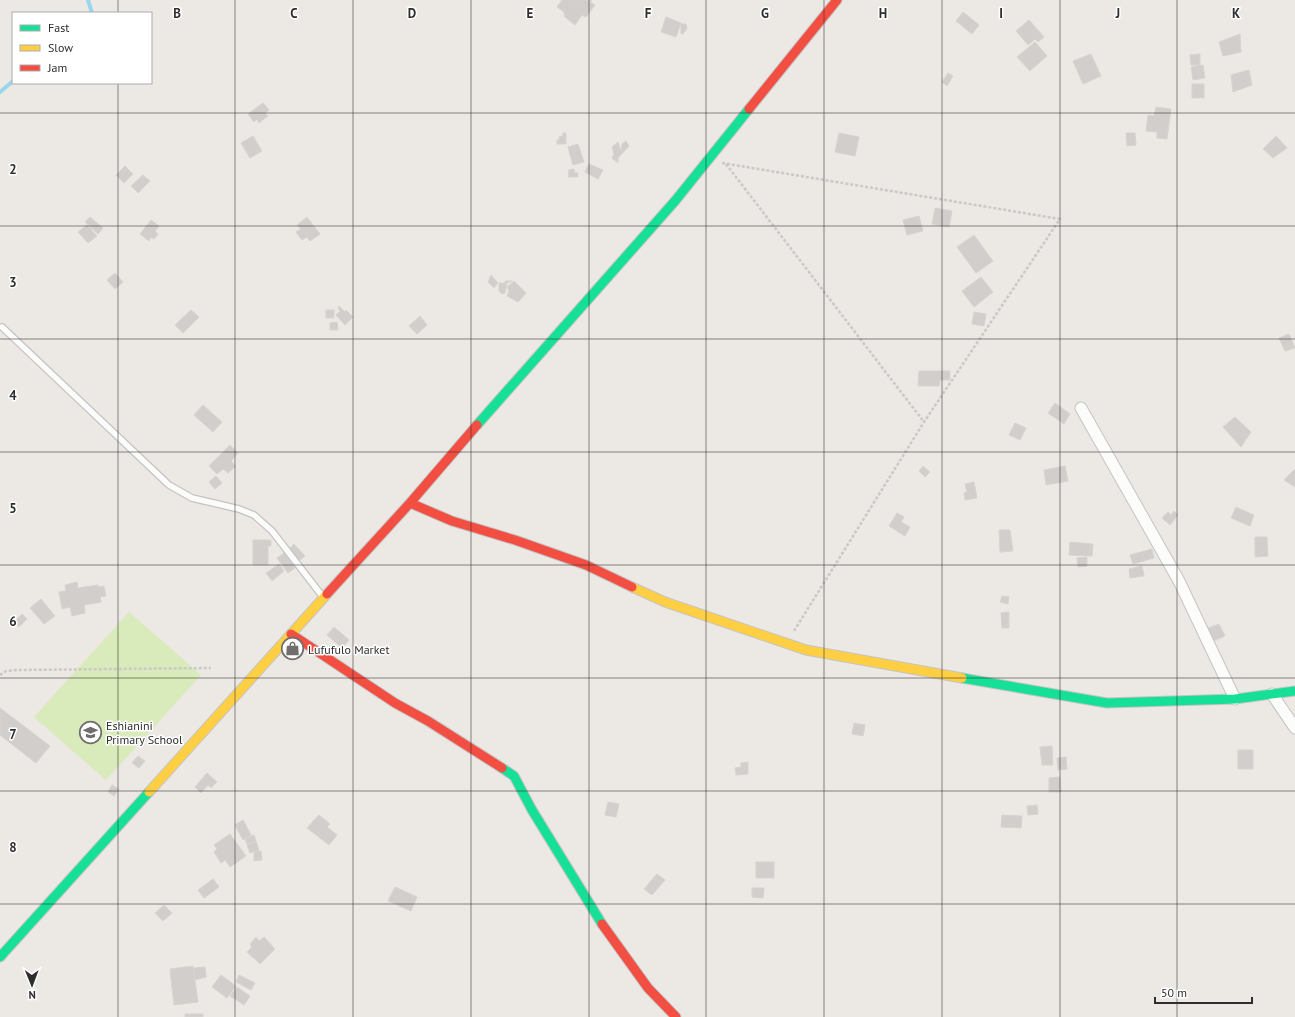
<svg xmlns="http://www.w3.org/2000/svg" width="1295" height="1017" viewBox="0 0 1295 1017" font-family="'PT Sans',sans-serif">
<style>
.pitch{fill:#d9eabb}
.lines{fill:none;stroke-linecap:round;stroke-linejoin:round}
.stream{stroke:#99d6ec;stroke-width:4}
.building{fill:#d1cecb;stroke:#d7d4d0}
.lane-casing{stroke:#c5c4c5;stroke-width:8}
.street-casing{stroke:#c5c4c5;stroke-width:13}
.fast-casing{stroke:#c5c4c5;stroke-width:11}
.slow-casing{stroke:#c5c4c5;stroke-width:11}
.jam-casing{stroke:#c5c4c5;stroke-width:11}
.path{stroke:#c9c9c8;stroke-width:2.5;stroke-dasharray:3 2;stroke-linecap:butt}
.lane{stroke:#fcfcfb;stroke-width:5.5}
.street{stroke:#fcfcfb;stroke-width:11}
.fast{stroke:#16e098;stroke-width:9}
.slow{stroke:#ffcf43;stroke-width:9}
.jam{stroke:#f24e42;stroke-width:9}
.grid{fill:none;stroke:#2e2e2e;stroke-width:1;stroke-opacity:0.55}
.labels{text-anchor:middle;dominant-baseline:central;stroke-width:3;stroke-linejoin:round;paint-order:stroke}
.poi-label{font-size:12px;fill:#2e2e2e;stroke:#fff;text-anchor:start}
.grid-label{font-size:13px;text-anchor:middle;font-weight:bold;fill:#2e2e2e;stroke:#fff;stroke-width:3;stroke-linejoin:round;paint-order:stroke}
</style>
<rect width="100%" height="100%" fill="#ece8e4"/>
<!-- pitch -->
<path class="pitch" d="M 129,612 L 201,675 L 106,780 L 34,717 Z"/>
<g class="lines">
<!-- stream -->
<path class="stream" d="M 88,0 L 92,13
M 0,92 L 13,81"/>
</g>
<!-- building -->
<path class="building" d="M 562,0 L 592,0 L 590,2 L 595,5 L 586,17 L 582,15 L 575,25 L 565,17 L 564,12 L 557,7 Z
M 963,12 L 979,25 L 972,34 L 956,21 Z
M 666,17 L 681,23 L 676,37 L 661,32 Z
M 1029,20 L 1044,37 L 1038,42 L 1035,39 L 1028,45 L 1016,31 Z
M 681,24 L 686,24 L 687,28 L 683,34 L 681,34 Z
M 1240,34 L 1241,52 L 1223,56 L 1219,42 Z
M 1035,42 L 1047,56 L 1030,71 L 1017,57 Z
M 1091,54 L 1101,76 L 1083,84 L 1073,61 Z
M 1200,54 L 1200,65 L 1191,65 L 1190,55 Z
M 1203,65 L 1205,78 L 1193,80 L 1191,67 Z
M 1249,70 L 1252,85 L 1233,92 L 1231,75 Z
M 948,73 L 953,76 L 947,86 L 942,82 Z
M 1192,84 L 1204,84 L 1204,98 L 1192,98 Z
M 263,103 L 269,110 L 265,113 L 268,116 L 259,123 L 257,119 L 254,122 L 248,114 Z
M 1156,107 L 1171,109 L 1167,139 L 1157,138 L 1157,132 L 1146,131 L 1148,115 L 1154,116 Z
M 563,133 L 566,133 L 566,144 L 557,144 L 557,140 L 559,140 L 559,137 L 563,136 Z
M 839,133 L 859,137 L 855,156 L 835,152 Z
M 1126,133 L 1135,133 L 1136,145 L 1127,146 Z
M 253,136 L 262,151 L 250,158 L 241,143 Z
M 1276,136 L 1287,148 L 1273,158 L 1263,149 Z
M 626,141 L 629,146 L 618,158 L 618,163 L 612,158 L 614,154 L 612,147 L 618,142 L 621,151 L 622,144 Z
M 578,144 L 584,162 L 573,165 L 568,147 Z
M 589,164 L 603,170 L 598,179 L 585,172 Z
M 125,166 L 133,174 L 124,183 L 116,175 Z
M 574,169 L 575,173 L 578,173 L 578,177 L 568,177 L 569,170 Z
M 143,175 L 150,181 L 138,193 L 131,186 Z
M 935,208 L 952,211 L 949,227 L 932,224 Z
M 919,216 L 923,231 L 907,235 L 903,220 Z
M 90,217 L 103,228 L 98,234 L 85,222 Z
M 307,217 L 320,234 L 310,241 L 307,237 L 302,240 L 296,232 L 301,229 L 297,225 Z
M 151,220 L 159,226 L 155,231 L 158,234 L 154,239 L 151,237 L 149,241 L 140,234 Z
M 87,225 L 97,236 L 88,243 L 78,232 Z
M 974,235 L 993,261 L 976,273 L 957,247 Z
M 115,273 L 123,282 L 115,289 L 107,280 Z
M 491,275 L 498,283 L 494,288 L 488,282 Z
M 981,277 L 993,292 L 974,307 L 962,291 Z
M 505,281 L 512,281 L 507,283 L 505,293 L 502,294 L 499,291 L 499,283 L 505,283 Z
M 514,281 L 526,293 L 518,302 L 507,296 L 509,291 L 507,287 Z
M 339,306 L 345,312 L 346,310 L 353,317 L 345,325 L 336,315 L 340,311 L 338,308 Z
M 191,310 L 199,317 L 183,333 L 175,325 Z
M 326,310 L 334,310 L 334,318 L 326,318 Z
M 974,312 L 986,314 L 984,326 L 972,324 Z
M 420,316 L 427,325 L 417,334 L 409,326 Z
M 337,322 L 338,330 L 330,330 L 330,323 Z
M 1289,334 L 1295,348 L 1285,351 L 1279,338 Z
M 919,371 L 950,371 L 950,380 L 940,380 L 939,386 L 918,386 Z
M 1055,403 L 1070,414 L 1064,424 L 1048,413 Z
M 203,405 L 222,422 L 213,432 L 194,415 Z
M 1235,417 L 1251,432 L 1241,447 L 1223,427 Z
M 1015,423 L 1026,428 L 1020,440 L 1009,435 Z
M 230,445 L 238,453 L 231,461 L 236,466 L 228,473 L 223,469 L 217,474 L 209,466 Z
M 923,466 L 930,472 L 925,477 L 919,471 Z
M 1065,466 L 1068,481 L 1046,485 L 1044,470 Z
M 1295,469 L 1295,487 L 1284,480 Z
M 216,476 L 222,483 L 215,489 L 209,482 Z
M 974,482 L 977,498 L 965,500 L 964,493 L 967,492 L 965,484 Z
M 1236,507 L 1254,515 L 1250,526 L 1231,518 Z
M 1174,511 L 1178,515 L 1170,525 L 1162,518 L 1168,512 L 1171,515 Z
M 897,513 L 904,517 L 901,522 L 910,527 L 905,536 L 889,526 Z
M 999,530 L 1010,530 L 1013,551 L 1000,552 Z
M 1255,537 L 1267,537 L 1268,556 L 1255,557 Z
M 253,540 L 271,540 L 271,546 L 268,546 L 268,565 L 253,565 Z
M 1070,542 L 1093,544 L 1092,556 L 1069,555 Z
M 294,544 L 305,556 L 299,561 L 288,550 Z
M 1152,549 L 1154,558 L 1133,564 L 1130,555 Z
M 284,553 L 295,568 L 288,573 L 277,558 Z
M 1087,557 L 1087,566 L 1078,567 L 1077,558 Z
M 279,564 L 284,571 L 272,581 L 266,573 Z
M 1142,566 L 1144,576 L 1130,578 L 1129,569 Z
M 77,582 L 78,588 L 98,585 L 98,587 L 104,586 L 106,596 L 100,597 L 101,602 L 84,605 L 85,613 L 72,616 L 70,607 L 62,609 L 59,592 L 66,591 L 65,585 Z
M 1002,596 L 1009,597 L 1008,604 L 1000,602 Z
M 41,599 L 55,616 L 44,624 L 30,608 Z
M 1009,612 L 1009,628 L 1002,628 L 1001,613 Z
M 22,614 L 27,619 L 19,627 L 14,622 Z
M 1219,624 L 1225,636 L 1213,641 L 1208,628 Z
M 334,627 L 349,640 L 342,648 L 327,635 Z
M 0,708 L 50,746 L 36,763 L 0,735 Z
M 854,723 L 865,725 L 863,736 L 852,734 Z
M 1052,746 L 1053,765 L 1042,765 L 1040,747 Z
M 1238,750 L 1253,750 L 1253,769 L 1238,769 Z
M 138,756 L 145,761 L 139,768 L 132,763 Z
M 1066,757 L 1067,769 L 1058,770 L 1057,758 Z
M 748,762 L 748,774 L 736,775 L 735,768 L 741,767 L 741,763 Z
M 207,773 L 217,782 L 211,788 L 208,785 L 201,793 L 195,787 Z
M 1060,777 L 1061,792 L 1049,792 L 1049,778 Z
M 112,785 L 119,789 L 114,796 L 108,792 Z
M 608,802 L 619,804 L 616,817 L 605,815 Z
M 1037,805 L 1038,814 L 1028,815 L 1027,806 Z
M 319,815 L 330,824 L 327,827 L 337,835 L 329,845 L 307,828 Z
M 1002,815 L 1022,816 L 1021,828 L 1001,827 Z
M 243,820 L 251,835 L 243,840 L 235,825 Z
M 230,834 L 246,856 L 230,867 L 225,860 L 221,863 L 214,852 L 217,849 L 214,845 Z
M 254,835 L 256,841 L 247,844 L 245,839 Z
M 256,841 L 259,850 L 250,853 L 247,845 Z
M 261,851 L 262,860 L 254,861 L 254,852 Z
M 756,862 L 774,862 L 774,878 L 756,878 Z
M 657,874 L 665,880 L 652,895 L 644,889 Z
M 213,879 L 219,887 L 204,898 L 198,890 Z
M 395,887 L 417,897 L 411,911 L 388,901 Z
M 752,888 L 764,888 L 763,898 L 752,897 Z
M 164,905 L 172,913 L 163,921 L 155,913 Z
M 256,937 L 259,941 L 264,937 L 275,949 L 260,964 L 247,952 L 252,947 L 250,944 Z
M 193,966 L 198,1002 L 174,1005 L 170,969 Z
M 205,967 L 206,977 L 195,980 L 194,968 Z
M 221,975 L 236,986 L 227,998 L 212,987 Z
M 239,975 L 255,983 L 251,990 L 236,982 Z
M 237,987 L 250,996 L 244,1005 L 230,996 Z
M 185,1014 L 203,1014 L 203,1017 L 185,1017 Z"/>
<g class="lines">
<defs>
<path id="lane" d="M 2,327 L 169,485 L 192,498 L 239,509 L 254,515 L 272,531 L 323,597"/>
<path id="street" d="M 1081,408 L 1179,581 L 1235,699
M 1272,694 L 1295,728"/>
<path id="fast" d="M 477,425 L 675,201 L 749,109
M 962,678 L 1107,703 L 1235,699 L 1295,691
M 502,768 L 514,776 L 532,810 L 602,924
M 0,957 L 149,792"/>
<path id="slow" d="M 632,587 L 665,602 L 806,650 L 962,678
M 149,792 L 327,594"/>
<path id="jam" d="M 749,109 L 837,0
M 410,503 L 452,521 L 515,540 L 586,565 L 632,587
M 327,594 L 410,503 L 477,425
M 291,634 L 395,703 L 428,721 L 502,768
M 602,924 L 648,988 L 676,1017"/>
</defs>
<!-- lane casing -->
<use href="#lane" class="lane-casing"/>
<!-- street casing -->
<use href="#street" class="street-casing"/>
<!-- fast casing -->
<use href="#fast" class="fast-casing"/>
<!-- slow casing -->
<use href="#slow" class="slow-casing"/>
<!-- jam casing -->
<use href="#jam" class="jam-casing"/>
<!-- path -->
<path class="path" d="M 722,163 L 1060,219 L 924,422 L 794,631
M 726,164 L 924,422
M 0,675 L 6,671 L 18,670 L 211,668"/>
<!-- lane -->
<use href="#lane" class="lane"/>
<!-- street -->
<use href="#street" class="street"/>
<!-- fast -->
<use href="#fast" class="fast"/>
<!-- slow -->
<use href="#slow" class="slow"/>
<!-- jam -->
<use href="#jam" class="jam"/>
</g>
<!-- grid -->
<path class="grid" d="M 118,0 L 118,13M 235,0 L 235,1017M 353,0 L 353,1017M 471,0 L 471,1017M 589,0 L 589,1017M 706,0 L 706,1017M 824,0 L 824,1017M 942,0 L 942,1017M 1060,0 L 1060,1017M 1177,0 L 1177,1017M 118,83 L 118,1017M 0,113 L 1295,113M 0,226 L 1295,226M 0,339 L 1295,339M 0,452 L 1295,452M 0,565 L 1295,565M 0,678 L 1295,678M 0,791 L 1295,791M 0,904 L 1295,904"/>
<!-- icons -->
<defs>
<symbol id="shop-ring" viewBox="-11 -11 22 22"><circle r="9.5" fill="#fff" stroke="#706f6e" stroke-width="1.5"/><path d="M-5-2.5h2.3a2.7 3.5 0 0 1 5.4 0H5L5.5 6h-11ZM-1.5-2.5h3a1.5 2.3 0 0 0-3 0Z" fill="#706f6e"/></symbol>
<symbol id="school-ring" viewBox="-11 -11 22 22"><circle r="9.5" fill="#fff" stroke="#706f6e" stroke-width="1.5"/><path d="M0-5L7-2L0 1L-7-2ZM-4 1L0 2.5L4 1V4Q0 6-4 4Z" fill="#706f6e"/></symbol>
</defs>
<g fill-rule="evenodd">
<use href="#shop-ring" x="280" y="636" width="25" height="25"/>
<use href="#school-ring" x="78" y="720" width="25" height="25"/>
</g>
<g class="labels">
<!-- poi labels -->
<g class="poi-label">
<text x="308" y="649">Lufufulo Market</text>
<text x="106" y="725">Eshianini<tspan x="106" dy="14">Primary School</tspan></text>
</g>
</g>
<g class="grid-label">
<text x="177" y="18">B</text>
<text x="294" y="18">C</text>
<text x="412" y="18">D</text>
<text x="530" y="18">E</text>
<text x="648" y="18">F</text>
<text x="765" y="18">G</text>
<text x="883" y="18">H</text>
<text x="1001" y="18">I</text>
<text x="1118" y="18">J</text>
<text x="1236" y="18">K</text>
<text x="13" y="174">2</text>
<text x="13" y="287">3</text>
<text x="13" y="400">4</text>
<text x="13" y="513">5</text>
<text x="13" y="626">6</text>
<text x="13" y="739">7</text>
<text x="13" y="852">8</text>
</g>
<!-- legend -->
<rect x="12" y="12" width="140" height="72" fill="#ffffff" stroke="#ababab"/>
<rect x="20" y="25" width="20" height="6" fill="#16e098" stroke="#ababab"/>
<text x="48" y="32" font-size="12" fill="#2e2e2e">Fast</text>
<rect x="20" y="45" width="20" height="6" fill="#ffcf43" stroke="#ababab"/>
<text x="48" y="52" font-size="12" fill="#2e2e2e">Slow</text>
<rect x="20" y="65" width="20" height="6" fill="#f24e42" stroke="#ababab"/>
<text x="48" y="72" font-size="12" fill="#2e2e2e">Jam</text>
<!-- north arrow -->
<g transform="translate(32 985) rotate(179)" stroke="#ffffff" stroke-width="3" paint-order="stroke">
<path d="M0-3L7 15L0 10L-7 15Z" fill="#2e2e2e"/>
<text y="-6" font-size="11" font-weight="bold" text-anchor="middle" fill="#2e2e2e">N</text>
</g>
<!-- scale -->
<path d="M1155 997v6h97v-6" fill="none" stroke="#2e2e2e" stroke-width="2"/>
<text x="1161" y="997" font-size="12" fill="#2e2e2e" stroke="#ffffff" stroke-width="3" paint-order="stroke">50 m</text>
</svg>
